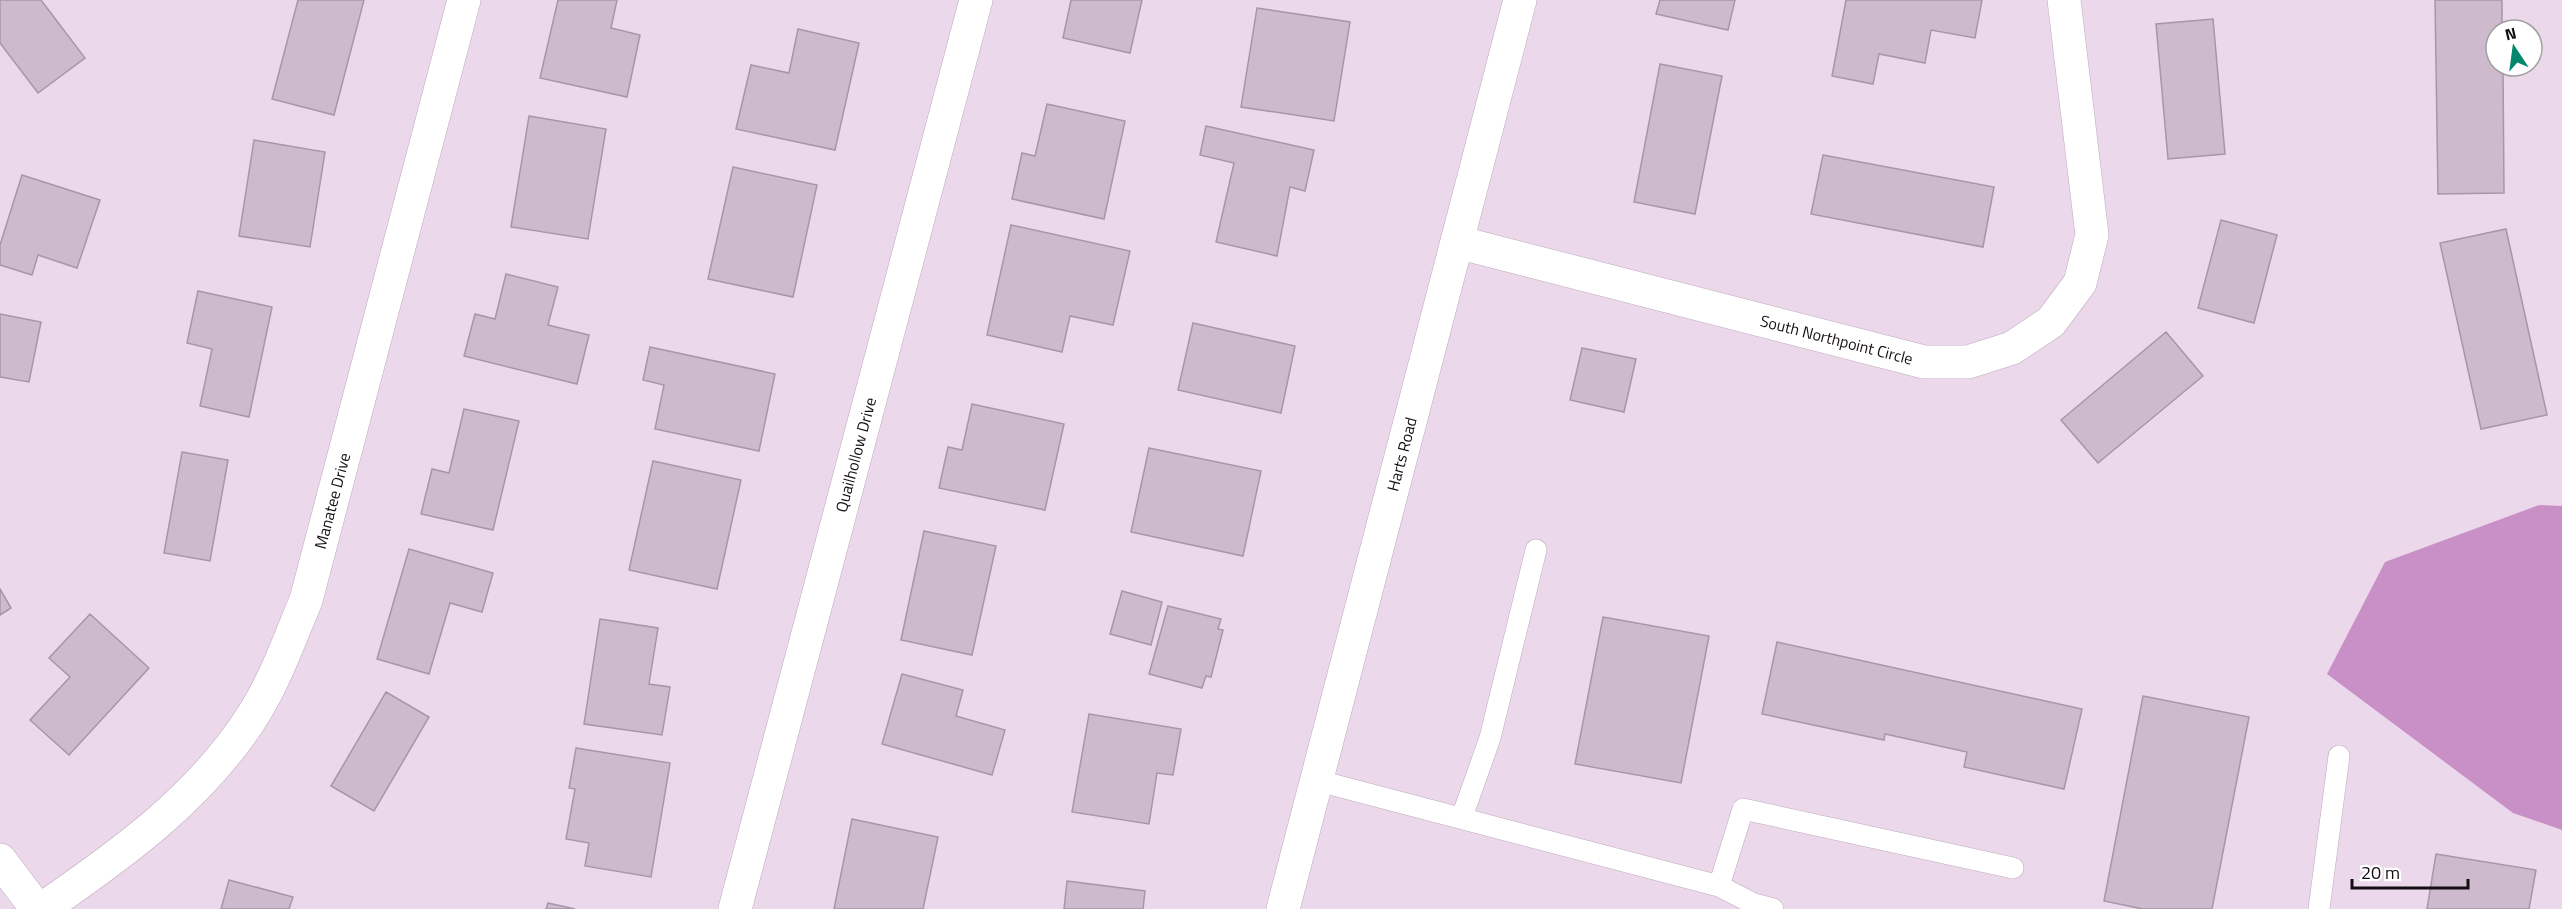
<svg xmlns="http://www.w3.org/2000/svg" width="2562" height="909" viewBox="0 0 2562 909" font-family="'Titillium Web',sans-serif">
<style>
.water{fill:#c990c8}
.building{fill:#cdbacc;stroke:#a896a8;stroke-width:1.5}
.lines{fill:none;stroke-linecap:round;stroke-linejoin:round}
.service-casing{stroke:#bcaabc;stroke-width:22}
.minor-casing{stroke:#bcaabc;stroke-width:34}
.tertiary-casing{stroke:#bcaabc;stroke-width:34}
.service{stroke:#fff;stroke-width:21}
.minor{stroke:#fff;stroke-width:33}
.tertiary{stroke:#fff;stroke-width:33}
.labels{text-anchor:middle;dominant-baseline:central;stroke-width:5;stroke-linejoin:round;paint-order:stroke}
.street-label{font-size:16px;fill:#140e14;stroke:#fff}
</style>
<rect width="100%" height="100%" fill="#ecd8eb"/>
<!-- water -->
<path class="water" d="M 2539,505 L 2562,506 L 2562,830 L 2513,813 L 2327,674 L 2385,562 Z"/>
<!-- building -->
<path class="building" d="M 0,0 L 41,0 L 85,58 L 38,93 L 0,43 Z
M 298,0 L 364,0 L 334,115 L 272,99 Z
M 558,0 L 617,0 L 611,28 L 640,35 L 627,97 L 540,78 Z
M 1071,0 L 1142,0 L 1130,53 L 1063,38 Z
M 1660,0 L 1735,0 L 1728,30 L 1656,14 Z
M 1846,0 L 1982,0 L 1975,38 L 1931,30 L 1925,63 L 1879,54 L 1873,84 L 1832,76 Z
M 2435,0 L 2502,0 L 2502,30 L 2496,30 L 2496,66 L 2503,66 L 2504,193 L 2438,194 Z
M 1257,8 L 1350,22 L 1334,121 L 1241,107 Z
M 2213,19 L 2225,154 L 2168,159 L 2156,24 Z
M 798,29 L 859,43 L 835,150 L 736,129 L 751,65 L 789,73 Z
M 1660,64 L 1722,76 L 1695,214 L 1634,202 Z
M 1047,104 L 1125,121 L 1104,219 L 1012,199 L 1022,153 L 1035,156 Z
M 529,116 L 606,129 L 588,239 L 511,227 Z
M 1206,126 L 1314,150 L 1305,191 L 1290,187 L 1277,256 L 1216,242 L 1234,163 L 1200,155 Z
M 254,140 L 325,152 L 310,247 L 239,236 Z
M 1823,155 L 1994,187 L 1983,247 L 1811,214 Z
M 733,167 L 817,185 L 793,297 L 708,279 Z
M 22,175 L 100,200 L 77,268 L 38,255 L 32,275 L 0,265 L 0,245 Z
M 2221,220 L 2277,235 L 2254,323 L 2198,308 Z
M 1011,225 L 1130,251 L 1113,325 L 1070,316 L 1062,352 L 987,335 Z
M 2506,229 L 2547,415 L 2481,429 L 2440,243 Z
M 506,274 L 558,287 L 548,325 L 589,335 L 577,384 L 464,356 L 475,314 L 495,319 Z
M 198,291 L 272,307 L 249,417 L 200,406 L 212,349 L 187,343 Z
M 0,314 L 41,322 L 29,382 L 0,377 Z
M 1193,323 L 1295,346 L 1281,413 L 1178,390 Z
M 2166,332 L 2203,376 L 2098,463 L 2061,420 Z
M 650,347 L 775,374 L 759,451 L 655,429 L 664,385 L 643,380 Z
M 1582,348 L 1636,359 L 1624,412 L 1570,400 Z
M 972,404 L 1064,424 L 1045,510 L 939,488 L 948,447 L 962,450 Z
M 464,409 L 519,421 L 493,530 L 421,514 L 432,469 L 449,473 Z
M 1149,448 L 1261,471 L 1243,556 L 1131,532 Z
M 182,452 L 228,460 L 210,561 L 164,553 Z
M 653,461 L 741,480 L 717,589 L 629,570 Z
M 924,531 L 996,546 L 972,655 L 901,640 Z
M 409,549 L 493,573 L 482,612 L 450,603 L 429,674 L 377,659 Z
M 0,589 L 11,608 L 0,615 Z
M 1122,591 L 1162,602 L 1151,645 L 1110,634 Z
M 1168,606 L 1221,619 L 1218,629 L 1223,630 L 1211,677 L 1206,676 L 1202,688 L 1149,674 Z
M 90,614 L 149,668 L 69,755 L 30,720 L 70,677 L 49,658 Z
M 1603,617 L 1709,636 L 1681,783 L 1575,764 Z
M 600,619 L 658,628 L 649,684 L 670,687 L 662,735 L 584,724 Z
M 1777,642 L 2082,709 L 2064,789 L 1964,767 L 1967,752 L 1885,734 L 1884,740 L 1762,714 Z
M 902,674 L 963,690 L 956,716 L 1005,730 L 992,775 L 882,744 Z
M 386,692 L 429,717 L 374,811 L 331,786 Z
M 2143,696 L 2249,717 L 2212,909 L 2143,909 L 2104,901 Z
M 1089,714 L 1181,729 L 1173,775 L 1157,773 L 1149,824 L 1072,812 Z
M 576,748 L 670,763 L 651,877 L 585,866 L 589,843 L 566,839 L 575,789 L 569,788 Z
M 852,819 L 938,837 L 923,909 L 834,909 Z
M 2436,854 L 2536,870 L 2529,909 L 2427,909 Z
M 229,880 L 293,897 L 289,909 L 221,909 Z
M 1067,881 L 1145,891 L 1143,909 L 1064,909 Z
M 548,903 L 575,909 L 546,909 Z"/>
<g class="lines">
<defs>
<path id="service" d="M 1315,780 L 1719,886 L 1754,904 L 1773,909
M 1462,817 L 1490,738 L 1536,550
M 1719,886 L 1743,809 L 2013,868
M 2319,909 L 2339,756"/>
<g id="minor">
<path id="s1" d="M 1457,242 L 1924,362 L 1968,362 L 2012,348 L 2051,322 L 2080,283 L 2092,235 L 2064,0"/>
<path d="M 0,860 L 37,909"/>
<path id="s2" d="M 42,909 C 122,854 203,796 255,712 C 276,678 290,638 306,600 L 464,0"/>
<path id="s3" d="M 735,909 L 976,0"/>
</g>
<g id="tertiary">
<path id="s4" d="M 1283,909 L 1520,0"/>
</g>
</defs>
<!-- service casing -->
<use href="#service" class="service-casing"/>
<!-- minor casing -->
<use href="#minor" class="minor-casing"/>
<!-- tertiary casing -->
<use href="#tertiary" class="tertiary-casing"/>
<!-- service -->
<use href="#service" class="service"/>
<!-- minor -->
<use href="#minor" class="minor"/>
<!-- tertiary -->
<use href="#tertiary" class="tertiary"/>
</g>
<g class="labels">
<!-- street labels -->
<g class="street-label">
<text stroke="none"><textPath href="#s1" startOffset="392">South Northpoint Circle</textPath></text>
<text stroke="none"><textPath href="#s3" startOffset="470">Quailhollow Drive</textPath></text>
<text stroke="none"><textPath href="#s4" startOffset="470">Harts Road</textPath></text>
<text stroke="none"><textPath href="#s2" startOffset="518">Manatee Drive</textPath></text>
</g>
</g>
<!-- north arrow -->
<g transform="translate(2514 48) rotate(347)"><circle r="28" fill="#ffffff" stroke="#a19fa1" stroke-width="1.5"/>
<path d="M0-4.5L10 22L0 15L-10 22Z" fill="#01876c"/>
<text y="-9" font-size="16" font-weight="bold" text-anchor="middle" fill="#140e14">N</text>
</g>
<!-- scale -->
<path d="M2352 879v9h116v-9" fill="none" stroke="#140e14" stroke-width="3"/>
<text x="2361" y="879" font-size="18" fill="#140e14" stroke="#ffffff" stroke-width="4.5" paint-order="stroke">20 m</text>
</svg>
